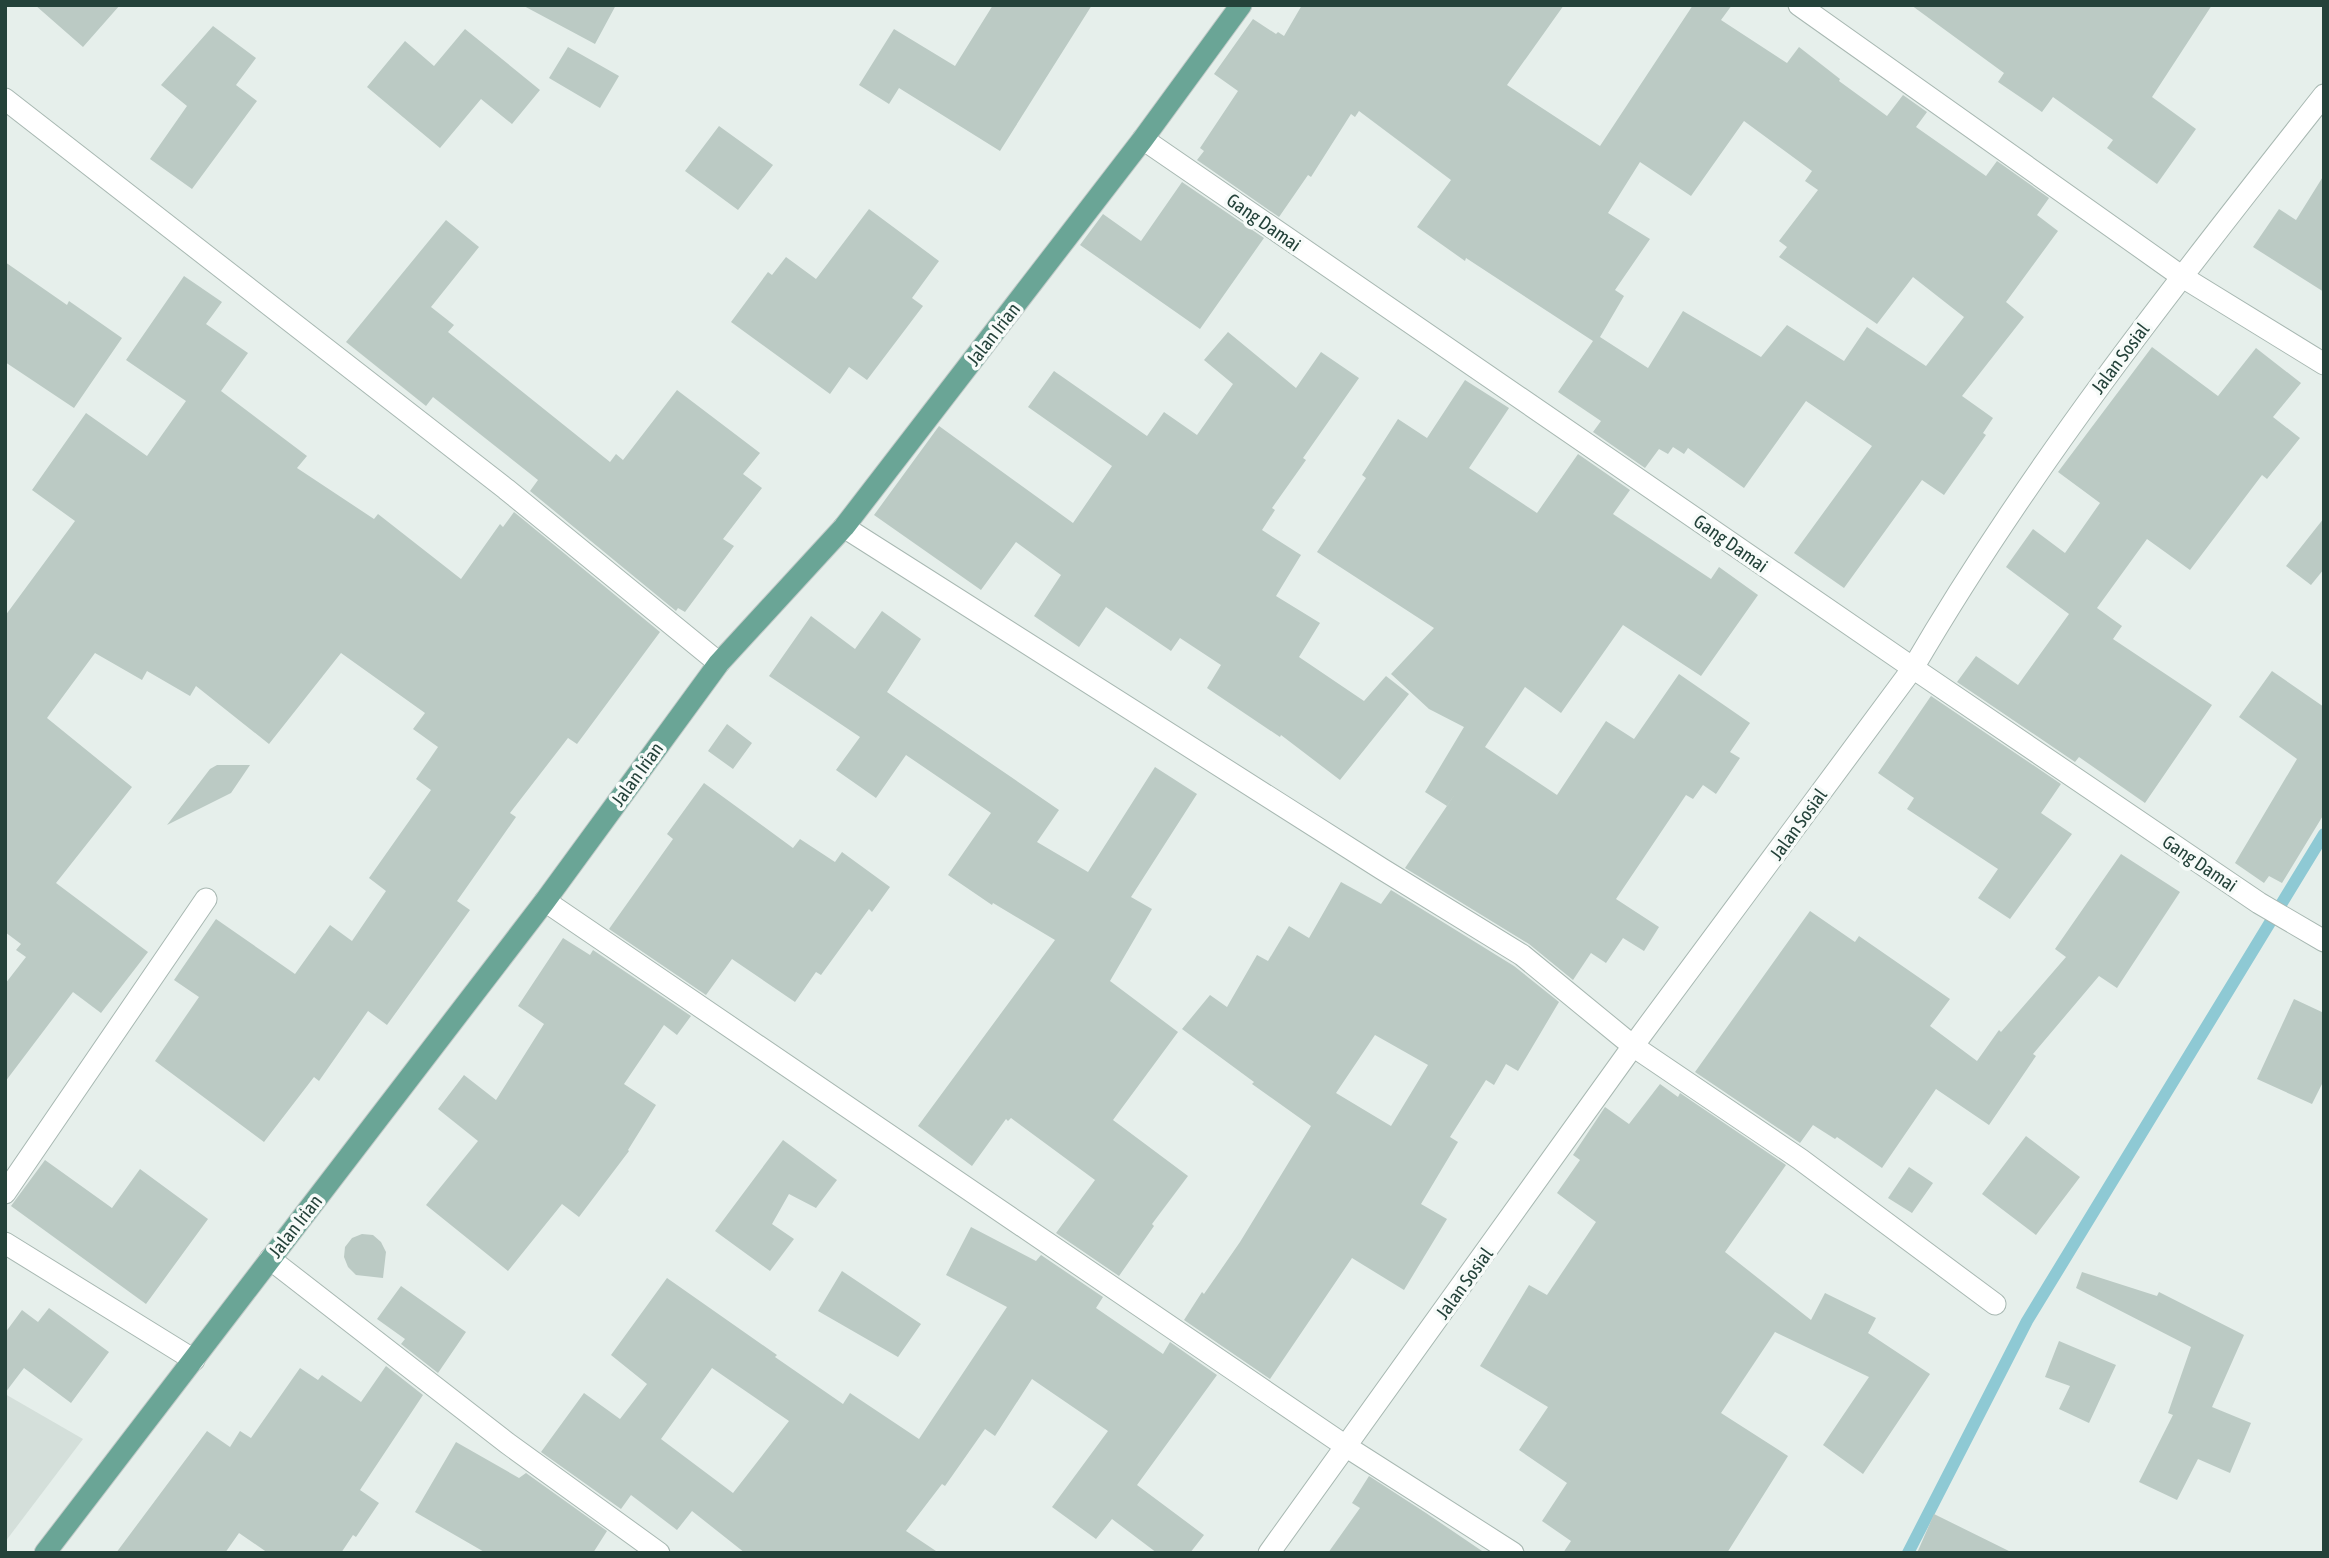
<svg xmlns="http://www.w3.org/2000/svg" width="2329" height="1558" viewBox="0 0 2329 1558" font-family="'Asap Condensed',sans-serif">
<style>
.built{fill:#d4dfda}
.lines{fill:none;stroke-linecap:round;stroke-linejoin:round}
.stream{stroke:#8ec9d4;stroke-width:12}
.building{fill:#bbcac4;fill-rule:evenodd}
.minor-casing{stroke:#a8b8b2;stroke-width:23}
.major-casing{stroke:#c2cac8;stroke-width:23}
.minor{stroke:#fff;stroke-width:21}
.major{stroke:#6aa596;stroke-width:21}
.labels{text-anchor:middle;dominant-baseline:central;stroke-width:7;stroke-linejoin:round;paint-order:stroke}
.street-label{font-size:19px;fill:#24423a;stroke:#f7fbf9}
</style>
<rect width="100%" height="100%" fill="#e6efeb"/>
<!-- built -->
<path class="built" d="M 5,1394 L 83,1439 L 5,1542 Z"/>
<g class="lines">
<!-- stream -->
<path class="stream" d="M 1908,1553 L 2027,1321 L 2324,834"/>
</g>
<!-- building -->
<path class="building" d="M 35,5 L 120,5 L 83,47 Z
M 522,5 L 616,5 L 595,44 Z
M 993,5 L 1092,5 L 1000,151 L 899,88 L 889,104 L 859,85 L 894,29 L 955,66 Z
M 1302,5 L 1564,5 L 1507,85 L 1600,146 L 1693,5 L 1732,5 L 1721,20 L 1787,63 L 1799,47 L 1840,79 L 1839,81 L 1887,116 L 1903,95 L 1927,112 L 1916,127 L 1986,176 L 1997,161 L 2049,198 L 2037,215 L 2058,231 L 2006,302 L 2024,317 L 1962,396 L 1993,418 L 1983,433 L 1986,435 L 1944,495 L 1922,480 L 1844,588 L 1794,553 L 1872,446 L 1806,401 L 1744,488 L 1688,448 L 1684,454 L 1673,447 L 1668,454 L 1659,449 L 1645,468 L 1593,432 L 1601,421 L 1558,392 L 1593,341 L 1466,258 L 1465,261 L 1417,227 L 1451,180 L 1359,111 L 1355,117 L 1351,114 L 1311,177 L 1308,175 L 1279,217 L 1197,160 L 1204,151 L 1200,148 L 1238,91 L 1214,74 L 1253,19 L 1276,34 L 1278,32 L 1284,36 ZM 1744,121 L 1812,171 L 1805,181 L 1818,190 L 1779,241 L 1787,247 L 1779,257 L 1877,324 L 1913,277 L 1964,317 L 1926,366 L 1867,327 L 1844,361 L 1787,325 L 1761,357 L 1683,311 L 1648,368 L 1600,337 L 1624,296 L 1615,290 L 1650,239 L 1608,213 L 1640,162 L 1691,196 Z
M 1911,5 L 2212,5 L 2152,97 L 2196,129 L 2157,184 L 2107,148 L 2113,140 L 2053,97 L 2042,112 L 1998,82 L 2004,73 Z
M 213,26 L 256,58 L 236,85 L 257,101 L 192,189 L 150,159 L 187,106 L 161,85 Z
M 465,29 L 540,90 L 512,124 L 481,99 L 440,148 L 367,87 L 405,41 L 434,66 Z
M 568,47 L 619,76 L 600,108 L 549,78 Z
M 719,126 L 773,165 L 738,210 L 685,171 Z
M 2324,175 L 2324,292 L 2253,247 L 2279,209 L 2296,220 Z
M 1182,182 L 1264,238 L 1200,329 L 1080,245 L 1103,214 L 1141,241 Z
M 869,209 L 939,261 L 912,298 L 923,306 L 867,380 L 849,367 L 830,394 L 731,322 L 768,272 L 772,275 L 786,257 L 816,279 Z
M 446,220 L 479,247 L 431,307 L 454,325 L 448,332 L 610,462 L 616,454 L 623,460 L 677,390 L 760,453 L 743,474 L 762,488 L 723,539 L 734,546 L 685,612 L 678,608 L 676,611 L 530,491 L 538,480 L 433,397 L 426,406 L 346,342 Z
M 5,262 L 67,305 L 69,301 L 122,338 L 74,408 L 5,362 Z
M 184,276 L 222,302 L 206,324 L 248,353 L 221,391 L 307,456 L 297,468 L 374,519 L 378,514 L 461,579 L 500,524 L 503,527 L 514,512 L 660,632 L 577,744 L 568,738 L 510,813 L 516,817 L 457,901 L 470,910 L 387,1025 L 368,1011 L 319,1081 L 314,1077 L 264,1142 L 155,1061 L 199,997 L 174,980 L 216,919 L 295,974 L 330,925 L 352,941 L 386,891 L 369,878 L 431,790 L 416,779 L 438,747 L 413,729 L 425,713 L 341,653 L 269,744 L 196,686 L 190,696 L 147,671 L 142,680 L 95,653 L 47,718 L 132,787 L 56,883 L 148,952 L 101,1013 L 73,992 L 5,1082 L 5,984 L 26,957 L 16,950 L 21,944 L 5,932 L 5,616 L 75,521 L 32,490 L 86,413 L 147,456 L 186,401 L 126,360 Z
M 1228,332 L 1296,388 L 1321,352 L 1359,378 L 1303,458 L 1306,460 L 1272,508 L 1275,510 L 1262,530 L 1301,555 L 1276,596 L 1320,623 L 1299,657 L 1364,701 L 1386,676 L 1409,694 L 1340,780 L 1281,735 L 1280,737 L 1207,688 L 1221,665 L 1180,638 L 1171,651 L 1106,607 L 1079,647 L 1034,616 L 1061,575 L 1016,542 L 981,590 L 874,515 L 939,426 L 1073,523 L 1112,466 L 1028,407 L 1054,371 L 1147,436 L 1164,412 L 1197,435 L 1233,384 L 1204,360 Z
M 2152,347 L 2218,396 L 2256,348 L 2301,383 L 2273,417 L 2300,438 L 2267,479 L 2262,475 L 2190,570 L 2147,539 L 2097,608 L 2122,626 L 2113,639 L 2212,705 L 2145,803 L 2079,757 L 2075,762 L 1957,682 L 1976,656 L 2018,685 L 2069,614 L 2006,567 L 2033,529 L 2065,553 L 2100,503 L 2058,472 Z
M 1465,380 L 1509,408 L 1469,468 L 1537,513 L 1578,454 L 1630,490 L 1613,514 L 1711,579 L 1719,567 L 1758,595 L 1701,676 L 1623,625 L 1561,713 L 1525,687 L 1485,747 L 1557,795 L 1606,721 L 1634,739 L 1679,674 L 1750,723 L 1730,752 L 1740,758 L 1716,794 L 1703,785 L 1693,799 L 1686,795 L 1616,899 L 1659,927 L 1644,951 L 1623,938 L 1606,963 L 1591,953 L 1573,980 L 1529,944 L 1405,868 L 1455,794 L 1447,806 L 1425,792 L 1464,727 L 1429,709 L 1391,674 L 1434,628 L 1317,552 L 1366,478 L 1362,475 L 1398,419 L 1427,438 Z
M 2324,518 L 2324,569 L 2311,585 L 2286,566 Z
M 882,611 L 921,639 L 887,692 L 1059,810 L 1037,842 L 1088,872 L 1155,767 L 1197,794 L 1131,897 L 1152,909 L 1110,981 L 1178,1032 L 1113,1120 L 1188,1176 L 1152,1224 L 1154,1226 L 1119,1276 L 1056,1233 L 1095,1180 L 1011,1118 L 1008,1121 L 1006,1119 L 972,1166 L 918,1126 L 1055,940 L 993,903 L 992,905 L 948,875 L 991,813 L 906,755 L 876,798 L 836,770 L 860,737 L 769,676 L 811,616 L 855,649 Z
M 2272,671 L 2324,707 L 2324,814 L 2282,883 L 2269,876 L 2264,883 L 2235,863 L 2297,759 L 2239,717 Z
M 1931,696 L 2061,784 L 2041,813 L 2072,834 L 2010,919 L 1978,898 L 1998,869 L 1907,809 L 1914,798 L 1878,773 Z
M 727,724 L 752,743 L 733,769 L 708,751 Z
M 217,765 L 250,765 L 231,793 L 167,825 L 210,769 Z
M 704,783 L 793,848 L 800,839 L 835,862 L 842,852 L 890,887 L 872,912 L 869,909 L 821,975 L 816,972 L 795,1002 L 732,959 L 706,995 L 609,929 L 673,839 L 667,834 Z
M 2121,854 L 2180,892 L 2117,988 L 2099,976 L 2033,1054 L 2036,1056 L 1989,1125 L 1936,1089 L 1882,1168 L 1837,1137 L 1835,1139 L 1813,1125 L 1800,1143 L 1695,1072 L 1810,911 L 1855,942 L 1859,936 L 1950,999 L 1930,1026 L 1977,1061 L 1999,1030 L 2001,1032 L 2066,957 L 2055,949 Z
M 1341,882 L 1381,904 L 1391,890 L 1514,966 L 1559,1002 L 1518,1071 L 1506,1064 L 1494,1085 L 1486,1080 L 1450,1137 L 1458,1142 L 1421,1204 L 1447,1219 L 1404,1290 L 1352,1258 L 1270,1379 L 1184,1320 L 1202,1292 L 1204,1294 L 1240,1242 L 1311,1126 L 1252,1084 L 1254,1082 L 1182,1029 L 1210,995 L 1227,1007 L 1257,955 L 1268,961 L 1289,926 L 1309,938 ZM 1375,1035 L 1428,1065 L 1391,1126 L 1336,1093 Z
M 563,938 L 590,955 L 593,950 L 691,1016 L 677,1035 L 664,1025 L 624,1084 L 656,1105 L 628,1150 L 629,1151 L 579,1217 L 562,1204 L 508,1271 L 426,1205 L 478,1141 L 438,1109 L 464,1075 L 496,1100 L 544,1024 L 518,1006 Z
M 2294,999 L 2324,1013 L 2324,1080 L 2312,1104 L 2257,1079 Z
M 1660,1084 L 1678,1097 L 1680,1093 L 1786,1165 L 1725,1252 L 1811,1320 L 1825,1293 L 1876,1318 L 1868,1333 L 1930,1374 L 1863,1474 L 1823,1445 L 1869,1377 L 1775,1332 L 1721,1413 L 1788,1456 L 1727,1553 L 1563,1553 L 1571,1541 L 1542,1521 L 1567,1483 L 1519,1450 L 1548,1407 L 1480,1366 L 1529,1285 L 1547,1295 L 1596,1222 L 1557,1193 L 1580,1160 L 1573,1155 L 1605,1107 L 1629,1124 Z
M 2026,1136 L 2080,1177 L 2036,1235 L 1982,1194 Z
M 783,1140 L 837,1180 L 816,1208 L 789,1194 L 772,1224 L 794,1239 L 770,1271 L 715,1231 Z
M 45,1160 L 112,1208 L 140,1169 L 208,1219 L 146,1304 L 11,1206 Z
M 1909,1167 L 1933,1183 L 1912,1213 L 1888,1198 Z
M 971,1227 L 1036,1261 L 1041,1255 L 1103,1297 L 1096,1308 L 1163,1354 L 1170,1342 L 1217,1375 L 1137,1485 L 1204,1535 L 1190,1553 L 1157,1553 L 1112,1519 L 1096,1539 L 1052,1507 L 1108,1431 L 1032,1379 L 995,1436 L 985,1429 L 945,1486 L 942,1484 L 906,1531 L 939,1553 L 745,1553 L 692,1511 L 677,1530 L 631,1495 L 621,1509 L 541,1452 L 584,1393 L 620,1419 L 647,1384 L 611,1355 L 667,1278 L 777,1355 L 775,1357 L 843,1404 L 850,1393 L 919,1439 L 1007,1307 L 946,1275 ZM 712,1368 L 789,1421 L 733,1493 L 661,1439 Z
M 362,1234 L 373,1235 L 381,1242 L 386,1252 L 383,1278 L 356,1275 L 348,1267 L 344,1257 L 345,1247 L 352,1238 Z
M 842,1271 L 921,1324 L 898,1357 L 818,1311 Z
M 2082,1272 L 2157,1296 L 2159,1292 L 2244,1335 L 2212,1407 L 2251,1423 L 2230,1473 L 2198,1459 L 2177,1500 L 2139,1482 L 2173,1415 L 2168,1413 L 2191,1347 L 2076,1288 Z
M 401,1286 L 466,1332 L 438,1373 L 401,1344 L 405,1339 L 377,1319 Z
M 49,1308 L 109,1352 L 71,1403 L 24,1368 L 5,1393 L 5,1333 L 22,1310 L 38,1322 Z
M 2059,1341 L 2116,1365 L 2089,1423 L 2059,1409 L 2070,1386 L 2045,1377 Z
M 386,1366 L 423,1395 L 360,1490 L 379,1503 L 356,1537 L 353,1535 L 341,1553 L 268,1553 L 239,1533 L 225,1553 L 116,1553 L 207,1431 L 230,1447 L 240,1431 L 251,1438 L 300,1368 L 318,1380 L 322,1375 L 361,1402 Z
M 456,1442 L 519,1478 L 526,1473 L 607,1531 L 593,1553 L 486,1553 L 415,1512 Z
M 1369,1476 L 1426,1513 L 1485,1553 L 1328,1553 L 1360,1508 L 1352,1503 Z
M 1934,1514 L 2013,1553 L 1917,1553 Z"/>
<g class="lines">
<defs>
<path id="minor" d="M 1799,5 L 2181,276 L 2324,364
M 5,99 L 506,489 L 719,663
M 1143,139 L 1913,668 L 2259,903 L 2324,941
M 844,527 L 1382,869 L 1522,955 L 1633,1046 L 1800,1159 L 1995,1304
M 545,901 L 1347,1447 L 1513,1553
M 5,1193 L 206,899
M 5,1243 L 194,1360
M 270,1259 L 507,1443 L 659,1553
M 1269,1553 L 1633,1046 L 1913,668 C 2032,464 2178,280 2324,95"/>
<path id="major" d="M 45,1553 L 545,901 L 719,663 L 844,527 L 1143,139 L 1241,5"/>
</defs>
<!-- minor casing -->
<use href="#minor" class="minor-casing"/>
<!-- major casing -->
<use href="#major" class="major-casing"/>
<!-- minor -->
<use href="#minor" class="minor"/>
<!-- major -->
<use href="#major" class="major"/>
</g>
<g class="labels">
<!-- street labels -->
<g class="street-label">
<text transform="translate(1264 222) rotate(35)">Gang Damai</text>
<text transform="translate(993 334) rotate(-52)">Jalan Irian</text>
<text transform="translate(2120 358) rotate(-53)">Jalan Sosial</text>
<text transform="translate(1731 543) rotate(35)">Gang Damai</text>
<text transform="translate(637 774) rotate(-54)">Jalan Irian</text>
<text transform="translate(1798 824) rotate(-54)">Jalan Sosial</text>
<text transform="translate(2200 863) rotate(34)">Gang Damai</text>
<text transform="translate(295 1226) rotate(-52)">Jalan Irian</text>
<text transform="translate(1464 1283) rotate(-54)">Jalan Sosial</text>
</g>
</g>
<!-- border -->
<rect width="2329" height="1558" fill="none" stroke="#24423a" stroke-width="14"/>
</svg>
